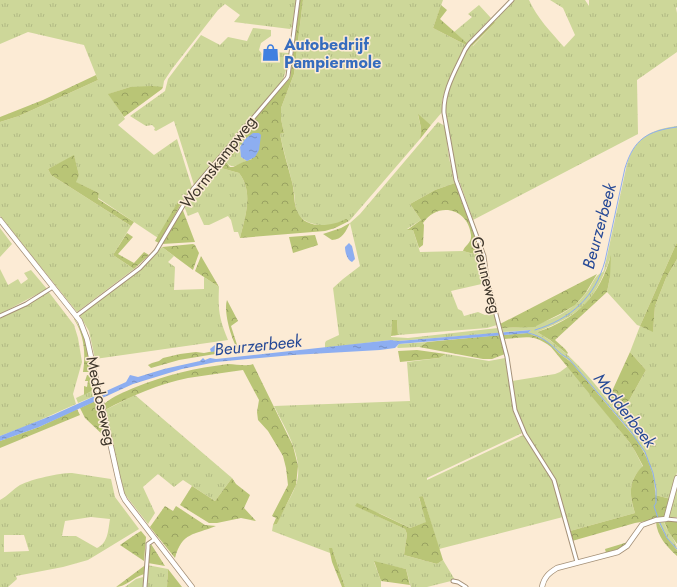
<svg xmlns="http://www.w3.org/2000/svg" width="677" height="587" viewBox="0 0 677 587" font-family="Jost,sans-serif">
<style>
.grass{fill:url(#grass-tufts);fill-rule:evenodd}
.forest{fill:url(#forest-crowns);fill-rule:evenodd}
.water{fill:url(#water-ripples)}
.lines{fill:none;stroke-linecap:round;stroke-linejoin:round}
.stream{stroke:#8daef1;stroke-width:1}
.street-casing{stroke:#a49077;stroke-width:5}
.secondary-casing{stroke:#a49077;stroke-width:6}
.street{stroke:#fff;stroke-width:3}
.secondary{stroke:#fff;stroke-width:4.5}
.labels{text-anchor:middle;dominant-baseline:central;stroke-width:3;stroke-linejoin:round;paint-order:stroke}
.shop-label{font-size:16px;font-weight:bold;fill:#366cbe;stroke:#fcebd5;text-anchor:start}
.street-label{font-size:16px;fill:#3e362b;stroke:#fcebd5}
.water-label{font-size:17px;font-style:italic;fill:#264996;stroke:#fcebd5}
</style>
<defs>
<pattern id="grass-tufts" width="24" height="20" patternUnits="userSpaceOnUse"><rect width="24" height="20" fill="#cdd799"/><path d="M3 7l-1-3M5 7V3M7 7l1-3M15 17l-1-3M17 17v-4M19 17l1-3" fill="none" stroke="#b1b984"/></pattern>
<pattern id="forest-crowns" width="20" height="18" patternUnits="userSpaceOnUse"><rect width="20" height="18" fill="#b9c576"/><path d="M2 6a3 3 0 1 1 6 0M12 15a3 3 0 1 1 6 0" fill="none" stroke="#98a161"/></pattern>
<pattern id="water-ripples" width="26" height="14" patternUnits="userSpaceOnUse"><rect width="26" height="14" fill="#8daef1"/><path d="M2 4q2-2 4 0t4 0M15 11q2-2 4 0t4 0" fill="none" stroke="#758ec3"/></pattern>
</defs>
<rect width="100%" height="100%" fill="#fcebd5"/>
<!-- grass -->
<path class="grass" d="M 0,0 L 296,0 L 292,27 L 290,29 L 234,22 L 240,15 L 225,4 L 218,10 L 172,69 L 164,81 L 163,87 L 130,87 L 109,94 L 125,119 L 118,125 L 154,155 L 177,139 L 192,187 L 182,202 L 179,201 L 158,238 L 98,198 L 99,193 L 75,182 L 79,175 L 74,156 L 48,169 L 51,175 L 131,226 L 113,255 L 134,269 L 77,312 L 0,216 L 0,122 L 19,116 L 98,80 L 84,45 L 28,32 L 0,44 Z
M 303,0 L 443,0 L 433,28 L 466,45 L 455,66 L 445,91 L 442,101 L 443,111 L 431,125 L 418,115 L 421,128 L 420,139 L 351,219 L 349,221 L 348,220 C 343,221 338,224 333,225 C 322,227 302,224 297,212 C 294,203 295,191 292,182 C 288,165 283,150 280,134 L 284,133 L 281,119 L 281,108 L 294,74 Z
M 514,0 L 529,0 C 537,18 551,32 564,47 L 575,35 L 563,8 L 550,0 L 585,0 L 589,6 L 589,0 L 677,0 L 677,7 L 676,8 L 677,13 L 677,52 L 637,80 L 638,134 L 473,220 L 455,169 L 445,106 L 446,97 L 450,85 L 464,55 L 470,44 L 473,46 L 495,23 L 494,20 Z
M 479,5 L 491,18 L 467,43 L 454,32 L 472,17 L 468,14 Z
M 253,28 L 271,30 L 271,36 L 261,43 L 259,50 L 269,62 L 274,61 L 275,52 L 289,53 L 286,70 L 283,80 L 194,185 L 174,121 L 156,131 L 154,130 L 155,128 L 152,125 L 146,126 L 130,116 L 165,91 L 168,79 L 201,35 L 220,45 L 228,37 L 247,41 Z
M 438,122 L 445,126 L 449,158 L 455,183 L 435,190 L 410,204 L 421,220 L 407,229 L 413,230 L 420,252 L 463,251 L 481,256 L 486,283 L 451,291 L 458,309 L 462,311 L 464,316 L 478,312 L 485,315 L 494,313 L 497,325 L 487,328 L 398,335 L 397,320 L 392,320 L 391,337 L 408,338 L 498,328 L 499,333 L 397,341 L 391,340 L 382,341 L 325,348 L 325,343 L 326,341 L 339,335 L 333,288 L 343,279 L 360,266 L 350,223 L 360,214 Z
M 677,126 L 677,242 L 640,326 L 653,331 L 655,306 L 666,278 L 677,259 L 677,472 L 671,499 L 655,495 L 656,489 L 651,469 L 644,452 L 629,430 L 572,363 L 560,354 L 547,341 L 528,333 L 531,330 L 503,332 L 502,328 C 532,329 567,318 586,293 C 592,286 594,275 603,272 L 604,270 L 627,164 C 635,138 651,129 677,126 ZM 610,258 L 610,277 L 607,292 L 637,325 L 640,326 L 630,352 L 646,370 L 621,415 C 595,385 572,352 537,332 C 581,314 594,303 610,258 Z
M 240,147 L 241,157 L 247,161 C 239,163 233,171 226,162 Z
M 214,166 L 239,173 C 254,192 245,217 240,238 L 238,232 L 234,232 L 231,220 L 228,216 L 209,225 L 204,225 L 198,212 L 188,216 L 184,206 L 193,191 Z
M 0,228 L 12,244 L 0,257 Z
M 162,247 L 174,256 L 168,262 L 175,267 L 174,290 L 204,289 L 204,277 L 219,287 C 218,311 219,318 228,340 L 95,359 L 89,331 L 80,316 L 80,315 L 154,255 Z
M 0,269 L 8,285 L 18,279 L 21,284 L 28,279 L 24,273 L 31,270 L 47,289 L 0,314 Z
M 48,291 L 74,325 L 78,338 L 82,362 L 73,394 L 76,404 L 29,425 L 0,436 L 0,316 Z
M 427,342 L 419,347 L 398,348 L 397,347 L 399,344 Z
M 446,354 L 489,361 L 505,358 L 514,414 L 522,433 L 427,478 L 427,480 L 523,435 L 553,481 L 563,517 L 439,549 L 423,496 L 419,498 L 427,522 L 410,528 L 381,514 L 356,506 L 405,529 L 407,534 L 404,555 L 437,564 L 443,560 L 455,580 L 427,587 L 411,587 L 406,569 L 374,562 L 381,581 L 381,587 L 345,587 L 333,551 L 330,548 L 330,553 L 272,531 L 273,525 L 277,524 C 282,511 291,498 296,485 C 305,458 285,429 274,406 L 410,401 L 407,362 L 439,358 Z
M 568,366 L 630,443 L 635,451 L 643,467 C 628,479 629,496 635,513 L 570,531 L 554,476 L 530,442 L 518,421 L 512,381 L 555,374 L 560,372 Z
M 95,389 L 97,395 L 78,403 L 76,398 Z
M 135,395 L 232,478 L 215,501 L 183,480 L 174,487 L 158,474 L 143,487 L 155,513 L 148,524 L 123,492 L 105,410 Z
M 72,473 L 111,479 L 115,497 L 139,529 L 88,560 L 63,567 L 16,576 L 17,579 L 8,587 L 0,587 L 0,500 C 8,496 13,489 20,485 C 32,479 59,473 72,473 ZM 91,517 L 110,519 C 108,531 108,543 97,548 L 76,536 L 62,536 L 65,521 ZM 4,535 L 24,535 L 29,551 L 4,552 Z
M 677,481 L 677,517 L 668,517 Z
M 664,521 C 666,532 677,539 677,550 L 667,538 L 658,522 Z
M 147,565 L 168,569 L 167,587 L 125,587 L 136,579 L 143,577 L 144,566 Z"/>
<!-- forest -->
<path class="forest" d="M 300,0 L 303,0 L 294,74 L 281,108 L 281,119 L 284,133 L 280,134 C 283,151 288,166 292,182 C 295,192 293,204 298,213 C 306,230 333,226 346,219 L 349,221 L 335,228 L 325,231 L 240,238 C 245,217 254,192 239,173 L 214,166 L 227,149 L 290,78 ZM 241,144 L 252,159 L 243,162 L 233,167 L 230,167 L 226,162 L 234,154 Z
M 441,5 L 447,10 L 440,19 L 467,43 L 466,45 L 433,28 Z
M 494,20 L 495,23 L 472,46 L 470,44 Z
M 96,75 L 98,80 L 19,116 L 0,122 L 0,117 L 43,100 Z
M 152,86 L 163,87 L 162,89 L 124,117 L 108,94 L 130,87 Z
M 418,114 L 431,125 L 420,139 L 421,128 Z
M 74,155 L 79,175 L 76,182 L 99,193 L 98,199 L 134,222 L 131,226 L 51,175 L 48,169 Z
M 455,183 L 478,241 L 481,256 L 463,251 C 465,245 472,243 471,235 C 468,208 438,201 423,223 L 424,225 L 423,245 L 419,248 L 413,230 L 407,230 L 421,220 L 410,204 L 435,190 Z
M 179,200 L 182,202 L 159,243 L 155,241 Z
M 182,208 L 195,242 L 162,244 Z
M 350,223 C 346,231 342,240 332,240 L 323,234 L 341,228 Z
M 127,233 L 133,237 L 118,254 L 134,263 L 144,252 L 149,255 L 134,269 L 113,255 Z
M 315,235 L 318,245 L 293,253 L 289,237 Z
M 677,242 L 677,259 L 666,278 L 655,306 L 653,332 L 640,326 Z
M 193,244 L 195,245 L 199,253 L 193,270 L 162,247 Z
M 611,255 L 610,277 L 607,292 L 555,340 L 565,349 L 568,353 L 567,354 L 550,340 L 537,332 C 577,319 600,296 611,255 Z
M 201,256 L 219,287 L 195,271 Z
M 597,274 L 585,294 L 575,305 L 562,313 L 534,327 L 502,328 L 500,324 Z
M 227,300 L 238,321 L 231,326 L 239,351 C 232,342 223,312 227,300 Z
M 74,318 C 83,331 92,358 91,372 L 83,372 C 86,353 84,335 74,319 Z
M 392,320 L 397,320 L 398,335 L 391,336 Z
M 528,333 L 547,341 L 560,354 L 572,363 L 636,439 C 647,456 656,475 655,495 L 671,499 L 667,514 L 664,518 L 635,523 L 572,541 L 570,531 L 635,513 C 629,495 628,480 643,466 L 635,451 L 630,443 L 551,347 C 533,333 525,338 504,339 L 503,335 Z
M 500,335 L 505,354 L 492,359 L 483,359 L 419,347 L 427,342 Z
M 219,350 L 218,352 L 215,354 L 179,360 L 151,368 L 148,365 L 152,363 L 159,361 L 163,358 L 180,354 L 196,352 L 204,353 Z
M 417,350 L 446,354 L 439,358 L 400,362 L 398,351 Z
M 630,352 L 646,370 L 621,415 L 608,400 Z
M 228,364 C 237,364 245,367 253,364 L 293,446 L 298,466 L 296,485 L 277,524 L 273,525 L 276,518 L 272,516 L 288,485 L 286,468 L 283,456 L 268,431 L 258,420 L 257,412 L 259,400 L 243,370 C 224,373 206,375 188,378 C 159,384 131,396 105,410 L 104,404 C 113,396 124,392 136,387 C 165,375 196,368 228,364 Z
M 87,375 L 93,376 L 95,389 L 84,395 L 84,386 L 87,387 L 88,381 L 85,381 Z
M 97,400 L 105,437 L 85,418 L 80,408 Z
M 77,409 L 80,415 L 0,448 L 0,441 L 39,427 Z
M 232,478 L 236,484 L 250,495 L 244,508 L 256,521 L 241,518 L 217,523 L 209,523 L 180,505 L 192,486 L 215,501 Z
M 423,496 L 443,560 L 437,564 L 404,555 L 407,534 L 405,529 L 355,506 L 357,503 L 410,528 L 426,522 L 419,497 Z
M 165,506 L 173,511 L 176,506 L 205,525 L 216,526 C 194,535 182,532 175,558 L 150,527 Z
M 664,521 L 677,521 L 677,544 L 668,531 Z
M 656,522 L 658,522 L 667,538 L 677,550 L 677,556 C 667,547 657,536 656,522 Z
M 141,531 L 146,537 L 144,561 L 120,545 L 136,534 Z
M 628,542 L 621,548 L 606,553 L 605,549 Z
M 151,544 L 165,566 L 148,563 L 149,547 Z
M 329,548 L 332,548 L 345,587 L 342,587 L 332,562 Z
M 374,561 L 406,569 L 410,585 L 381,581 Z
M 144,566 L 144,574 C 134,577 125,587 116,587 Z
M 168,569 L 182,587 L 167,587 Z"/>
<!-- water -->
<path class="water" d="M 253,133 L 259,133 L 261,135 L 259,150 L 255,157 L 247,161 L 241,157 L 240,147 L 245,139 Z
M 349,243 L 352,246 L 355,259 L 352,262 C 347,260 345,252 345,247 Z
M 531,330 L 528,333 L 399,344 L 395,348 L 380,350 L 293,355 L 216,362 L 182,369 L 133,384 L 39,427 L 0,441 L 0,436 L 53,415 L 126,382 L 130,375 L 138,377 L 164,369 L 200,361 L 203,358 L 205,360 L 210,358 L 216,359 L 382,341 L 391,340 L 398,341 Z
M 215,345 L 225,347 L 225,349 L 224,350 L 211,352 L 210,349 Z"/>
<g class="lines">
<!-- stream -->
<path class="stream" d="M 535,330 C 571,319 595,297 605,261 L 625,168 C 634,139 647,131 677,127
M 528,333 C 542,336 549,343 559,352 C 562,355 566,357 569,359 L 632,433 L 645,452 L 653,473 L 656,489 L 656,503 L 654,506 L 658,518
M 659,521 L 667,538 L 677,549"/>
<defs>
<path id="street" d="M 512,0 L 469,44 L 465,50 C 456,70 443,90 444,113 L 456,180 L 484,256 L 487,279 L 507,357 L 515,410 L 525,434 L 554,480 L 577,562
M 0,316 L 26,304 L 53,287
M 76,316 L 140,268 L 156,251 L 193,189 L 287,78 L 288,76 L 298,0
M 666,519 L 677,520
M 453,581 L 458,582 L 466,587
M 145,587 L 148,548 L 148,544 L 155,539"/>
<path id="secondary" d="M 0,220 L 80,321 L 87,339 L 118,478 L 122,494 L 125,500 L 192,587
M 542,587 C 544,577 549,573 557,568 L 618,552 L 627,546 L 642,525 L 656,520 L 666,519 L 677,478"/>
</defs>
<!-- street casing -->
<use href="#street" class="street-casing"/>
<!-- secondary casing -->
<use href="#secondary" class="secondary-casing"/>
<!-- street -->
<use href="#street" class="street"/>
<!-- secondary -->
<use href="#secondary" class="secondary"/>
</g>
<!-- icons -->
<defs>
<symbol id="shop-bare" viewBox="-9 -9 18 18"><path d="M-5-2.5h2.3a2.7 3.5 0 0 1 5.4 0H5L5.5 6h-11ZM-1.5-2.5h3a1.5 2.3 0 0 0-3 0Z" fill="#3f7fe0" stroke="#fcebd5" stroke-width="2.5" paint-order="stroke"/></symbol>
</defs>
<g fill-rule="evenodd">
<use href="#shop-bare" x="258" y="40" width="25" height="25"/>
</g>
<g class="labels">
<!-- shop labels -->
<g class="shop-label">
<text x="284" y="44">Autobedrijf<tspan x="284" dy="18">Pampiermole</tspan></text>
</g>
<!-- street labels -->
<g class="street-label">
<text transform="translate(218 162) rotate(-52)">Wormskampweg</text>
<text transform="translate(486 275) rotate(76)">Greuneweg</text>
<text transform="translate(101 401) rotate(78)">Meddoseweg</text>
</g>
<!-- water labels -->
<g class="water-label">
<text transform="translate(599 226) rotate(-75)">Beurzerbeek</text>
<text transform="translate(258 345) rotate(-6)">Beurzerbeek</text>
<text transform="translate(625 410) rotate(52)">Modderbeek</text>
</g>
</g>
</svg>
